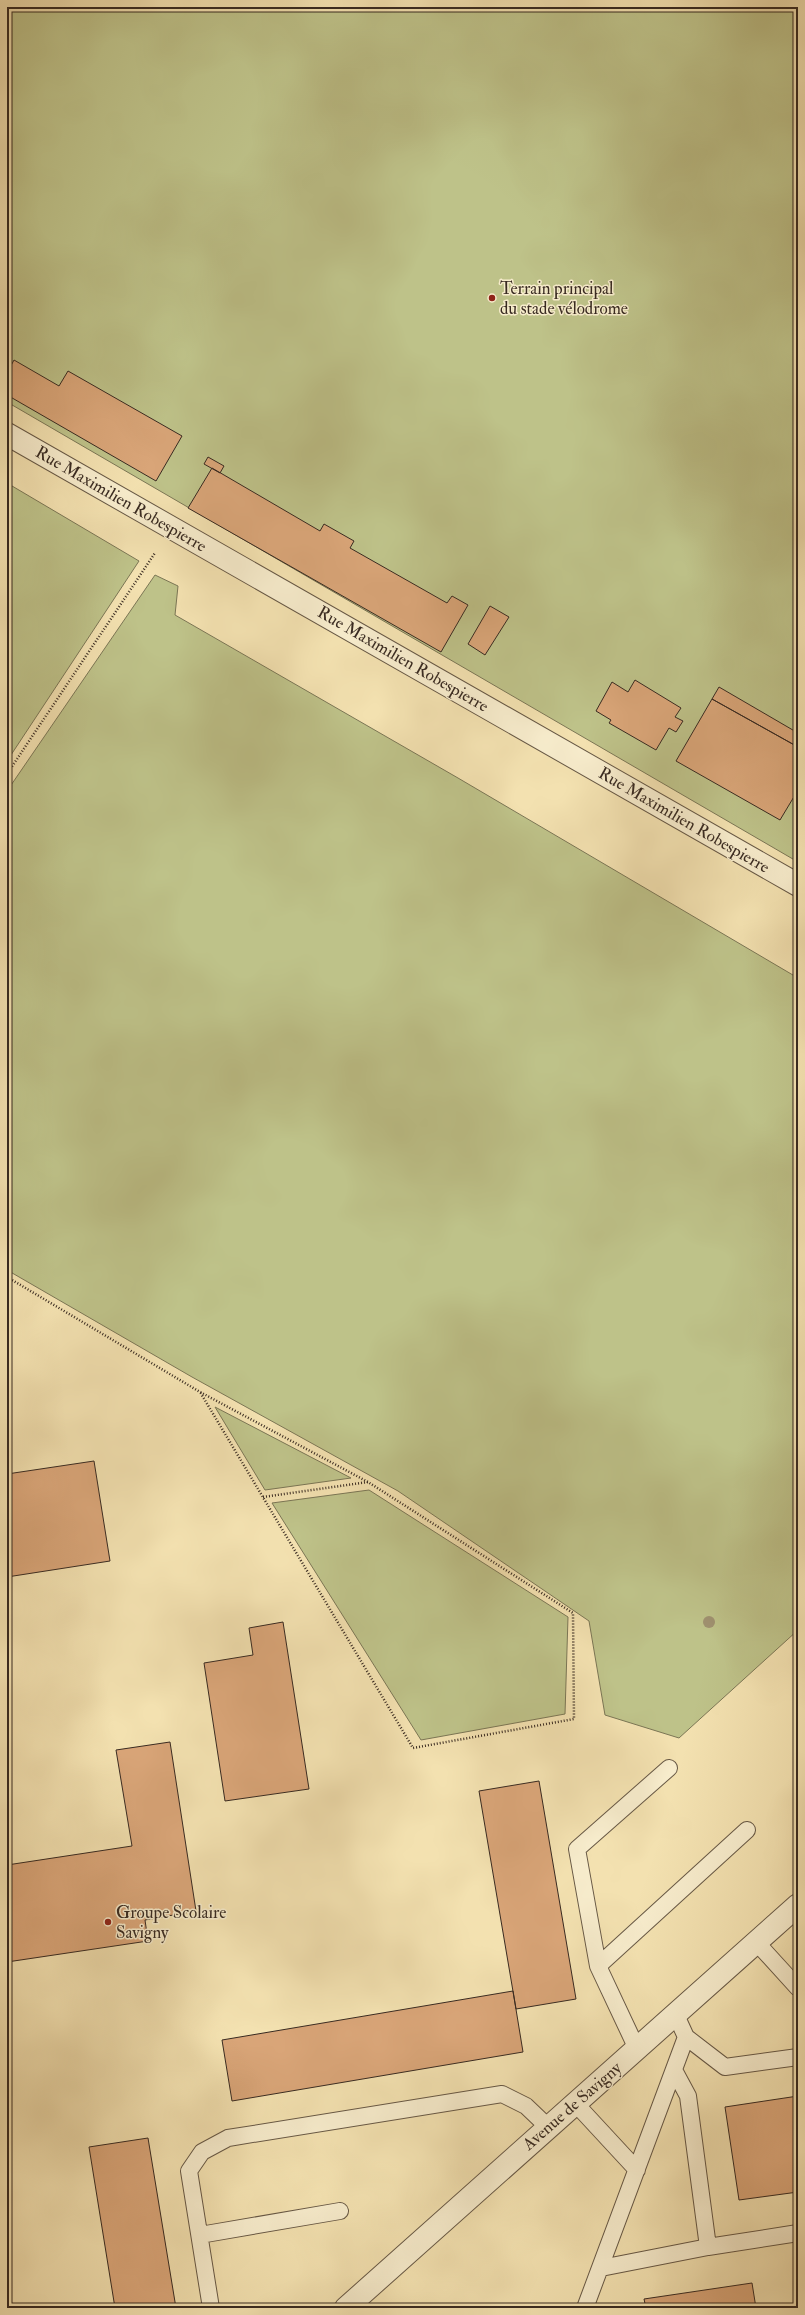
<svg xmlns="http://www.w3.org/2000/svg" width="805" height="2315" viewBox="0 0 805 2315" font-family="'IM FELL Double Pica',serif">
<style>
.green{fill:#bec289;stroke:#7b7655}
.building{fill:#d9a578;stroke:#382a21}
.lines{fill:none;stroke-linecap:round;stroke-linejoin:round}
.service-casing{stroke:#675845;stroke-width:18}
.minor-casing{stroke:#675845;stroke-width:24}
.tertiary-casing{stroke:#675845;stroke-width:24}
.path{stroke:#382a21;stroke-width:2.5;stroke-dasharray:1 2;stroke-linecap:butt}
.service{stroke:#f7eccc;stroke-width:16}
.minor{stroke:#f7eccc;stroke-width:22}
.tertiary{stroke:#f7eccc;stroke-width:22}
.tree{fill:#9f9170}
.poi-dot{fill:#8f2418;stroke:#f7eccc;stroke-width:1.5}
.labels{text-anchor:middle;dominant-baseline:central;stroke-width:3;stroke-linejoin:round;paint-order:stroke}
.poi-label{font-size:17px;fill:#382a21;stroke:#f7eccc;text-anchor:start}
.street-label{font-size:17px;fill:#382a21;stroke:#f7eccc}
</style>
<rect width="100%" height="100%" fill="#f3e1b0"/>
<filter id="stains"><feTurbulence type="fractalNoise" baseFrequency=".005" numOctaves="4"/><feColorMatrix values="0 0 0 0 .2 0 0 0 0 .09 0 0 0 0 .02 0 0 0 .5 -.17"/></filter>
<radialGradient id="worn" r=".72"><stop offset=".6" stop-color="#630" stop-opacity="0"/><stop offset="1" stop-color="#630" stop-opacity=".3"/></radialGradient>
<!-- green -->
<path class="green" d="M 7,7 L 798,7 L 798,862 L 7,402 Z
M 7,483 L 139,561 L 7,761 Z
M 155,575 L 178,586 L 175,615 L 458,778 L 798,978 L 798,1630 L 679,1738 L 605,1715 L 589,1621 L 398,1491 L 192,1377 L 7,1270 L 7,791 Z
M 215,1407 L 351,1478 L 265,1490 Z
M 369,1490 L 568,1617 L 565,1714 L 421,1740 L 272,1503 Z"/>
<!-- building -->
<path class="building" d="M 14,360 L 59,386 L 68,371 L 182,436 L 156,481 L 7,395 L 7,373 Z
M 208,457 L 224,466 L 220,473 L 204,464 Z
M 212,468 L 320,531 L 324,524 L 354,541 L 350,548 L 447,603 L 452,596 L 468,605 L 441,652 L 188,508 Z
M 490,606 L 509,617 L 485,655 L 468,644 Z
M 635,680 L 681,708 L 675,717 L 683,721 L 676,732 L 669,728 L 656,750 L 609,723 L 611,720 L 596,711 L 612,682 L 628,692 Z
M 719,687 L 798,733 L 798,747 L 712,699 Z
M 712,699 L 798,747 L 798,790 L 780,820 L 676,761 Z
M 94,1461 L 110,1561 L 7,1577 L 7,1474 Z
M 283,1622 L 309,1789 L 225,1801 L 204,1663 L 253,1655 L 249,1628 Z
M 170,1742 L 196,1911 L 145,1920 L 148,1941 L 7,1962 L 7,1865 L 132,1846 L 116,1750 Z
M 539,1781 L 576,1999 L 516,2009 L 479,1791 Z
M 513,1991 L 523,2052 L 232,2101 L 222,2040 Z
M 798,2096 L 798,2192 L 739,2200 L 725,2107 Z
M 148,2138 L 176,2308 L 115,2308 L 89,2147 Z
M 752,2283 L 756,2308 L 646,2308 L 644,2299 Z"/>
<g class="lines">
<defs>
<path id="service" d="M 757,1943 L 798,1988
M 598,1966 L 747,1830
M 686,2037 L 725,2067 L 798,2057
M 637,2049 L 598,1966 L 577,1849 L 669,1768
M 674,2070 L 688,2096 L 708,2247
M 575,2103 L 637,2170
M 200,2235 L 340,2211
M 601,2268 L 708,2247 L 798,2233
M 211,2308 L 189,2171 L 202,2152 L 228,2138 L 502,2094 L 526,2106 L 548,2127
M 585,2308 L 686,2037 L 676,2015"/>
<path id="minor" d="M 346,2308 L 798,1905"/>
<path id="tertiary" d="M 7,434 L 798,885"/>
</defs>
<!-- service casing -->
<use href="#service" class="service-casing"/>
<!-- minor casing -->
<use href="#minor" class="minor-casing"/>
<!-- tertiary casing -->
<use href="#tertiary" class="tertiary-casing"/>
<!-- path -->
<path class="path" d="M 7,774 L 155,553
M 7,1277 L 200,1392 L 368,1482 L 573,1613 L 574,1719 L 413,1748 L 200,1392
M 263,1497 L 368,1482"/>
<!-- service -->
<use href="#service" class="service"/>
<!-- minor -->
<use href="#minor" class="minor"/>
<!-- tertiary -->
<use href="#tertiary" class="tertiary"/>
</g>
<!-- trees -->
<circle class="tree" cx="709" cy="1622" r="6"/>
<!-- markers -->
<g class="poi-dot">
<circle cx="492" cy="298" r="4"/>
<circle cx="108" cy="1922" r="4"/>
</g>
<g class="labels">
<!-- poi labels -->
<g class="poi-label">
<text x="500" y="288">Terrain principal<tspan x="500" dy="20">du stade vélodrome</tspan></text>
<text x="116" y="1912">Groupe Scolaire<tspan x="116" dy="20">Savigny</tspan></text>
</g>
<!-- street labels -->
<g class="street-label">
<text transform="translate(121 499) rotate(30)">Rue Maximilien Robespierre</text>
<text transform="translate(403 659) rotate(30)">Rue Maximilien Robespierre</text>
<text transform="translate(684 820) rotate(30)">Rue Maximilien Robespierre</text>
<text transform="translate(572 2106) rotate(-41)">Avenue de Savigny</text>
</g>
</g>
<!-- margin -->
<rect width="805" height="2315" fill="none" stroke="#f3e1b0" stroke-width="24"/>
<rect x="8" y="8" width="789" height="2299" fill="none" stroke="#382a21" stroke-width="2"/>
<rect x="12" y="12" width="781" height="2291" fill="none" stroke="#382a21"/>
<rect width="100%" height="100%" filter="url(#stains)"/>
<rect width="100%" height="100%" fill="url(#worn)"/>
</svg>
